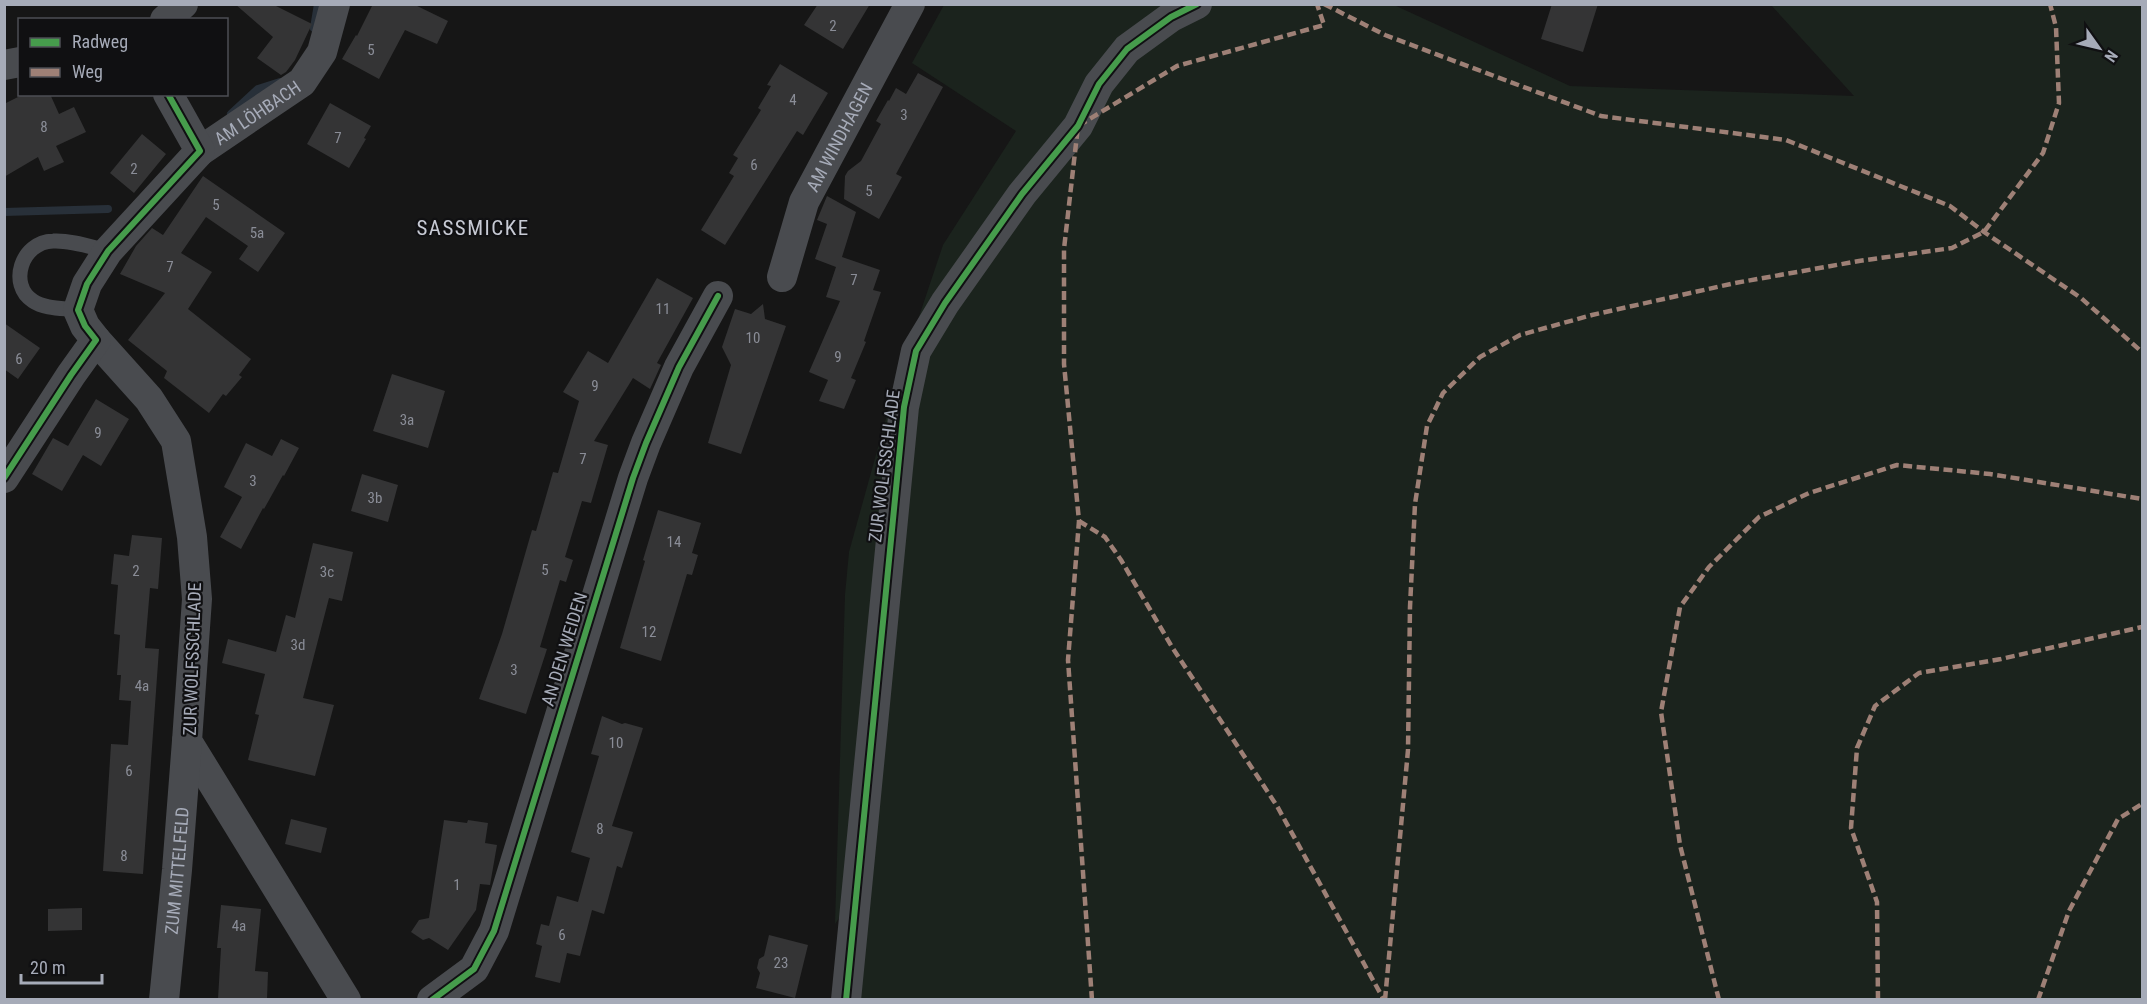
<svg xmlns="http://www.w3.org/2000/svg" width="2147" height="1004" viewBox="0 0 2147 1004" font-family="'Roboto Condensed',sans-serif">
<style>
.green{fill:#1b231d}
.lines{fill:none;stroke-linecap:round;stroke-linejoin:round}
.stream{stroke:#283039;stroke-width:8}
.building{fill:#343435}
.lane{stroke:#494b4f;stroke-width:15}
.street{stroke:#494b4f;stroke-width:30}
.quiet{stroke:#9e8076;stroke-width:4.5;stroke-dasharray:9 4.5;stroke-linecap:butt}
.cycleway-casing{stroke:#101012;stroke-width:10}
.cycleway{stroke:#469c4c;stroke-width:6}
.labels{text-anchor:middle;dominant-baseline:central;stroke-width:4.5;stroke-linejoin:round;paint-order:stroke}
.number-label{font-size:15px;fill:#8a8d97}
.street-label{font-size:18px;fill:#a6abb8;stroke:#101012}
.quarter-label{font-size:21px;letter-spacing:1.5px;fill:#c7cad4;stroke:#101012}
</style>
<rect width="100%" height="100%" fill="#161616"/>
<!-- green -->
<path class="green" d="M 944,5 L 1394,5 L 1570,86 L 1854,96 L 1771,5 L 2142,5 L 2142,999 L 857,999 L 850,901 L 835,924 L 845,595 L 849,552 L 892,397 L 943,245 L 1016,131 L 912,63 Z"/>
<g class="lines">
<!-- stream -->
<path class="stream" d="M 314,28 L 318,4
M 231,114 L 258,89 L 280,82
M 4,212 L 108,209"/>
</g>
<!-- building -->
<path class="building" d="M 235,4 L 272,4 L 312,24 L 295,60 L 286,72 L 281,75 L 257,58 L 273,37 Z
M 373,4 L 413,4 L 448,21 L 437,44 L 405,30 L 379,79 L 342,59 L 356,35 L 357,36 Z
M 818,4 L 870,4 L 843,49 L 804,25 Z
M 1552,4 L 1598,4 L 1583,52 L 1541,39 Z
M 780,64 L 828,93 L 803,135 L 797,131 L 725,245 L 701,230 L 734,176 L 729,173 L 738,158 L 733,155 L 761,110 L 758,108 L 771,86 L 767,85 Z
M 918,73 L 943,87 L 896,174 L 902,177 L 879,219 L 844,199 L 845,176 L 848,171 L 861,161 L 881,124 L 876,121 L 888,100 L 889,101 L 896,88 L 906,94 Z
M 24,94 L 50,94 L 59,114 L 74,107 L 86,132 L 56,146 L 64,162 L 44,171 L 38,157 L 4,177 L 4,104 Z
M 330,103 L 371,126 L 364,138 L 366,139 L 349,168 L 307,144 Z
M 142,134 L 166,154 L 134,193 L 110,173 Z
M 203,176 L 285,233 L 258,272 L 239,259 L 248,246 L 206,217 L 181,253 L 212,272 L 188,309 L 251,359 L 239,375 L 242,377 L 226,396 L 223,394 L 209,413 L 164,378 L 167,371 L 128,340 L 165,293 L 120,274 L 136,246 L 152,228 L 163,235 Z
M 827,196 L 856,212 L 842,257 L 880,270 L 873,290 L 881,292 L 864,341 L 866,342 L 851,378 L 856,380 L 844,409 L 819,401 L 828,380 L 809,372 L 840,301 L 826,297 L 836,267 L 815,259 L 827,224 L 817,220 Z
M 657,278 L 693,298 L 657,363 L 661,365 L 650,389 L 633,378 L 594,441 L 608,445 L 591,503 L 582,501 L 565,557 L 573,560 L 566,582 L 560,580 L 540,647 L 547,649 L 526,714 L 479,699 L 502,634 L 532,530 L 536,531 L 553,472 L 558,473 L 579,401 L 563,392 L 588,351 L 608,363 Z
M 763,304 L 765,319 L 786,326 L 741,454 L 708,443 L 731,365 L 722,347 L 735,309 L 751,314 Z
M 4,323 L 40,348 L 18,379 L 4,369 Z
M 392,374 L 445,391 L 428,448 L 373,431 Z
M 96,399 L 129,419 L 101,466 L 83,455 L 62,491 L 32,474 L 53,438 L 68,446 Z
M 281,439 L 299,448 L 284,476 L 283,475 L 264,509 L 263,508 L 241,549 L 220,537 L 242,497 L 224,487 L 246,443 L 272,456 Z
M 362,474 L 398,485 L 388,522 L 351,511 Z
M 658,510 L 701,523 L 692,553 L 698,555 L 692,575 L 687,574 L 661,661 L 620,648 L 645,561 L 643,560 Z
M 132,535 L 162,538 L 158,589 L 150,588 L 145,648 L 159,649 L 143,874 L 103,871 L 111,744 L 128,745 L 131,701 L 119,700 L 121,675 L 117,675 L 120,635 L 114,634 L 118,585 L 111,584 L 114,554 L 129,556 Z
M 313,543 L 353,552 L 342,601 L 329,598 L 303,698 L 334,705 L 315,776 L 248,760 L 259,715 L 255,714 L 265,674 L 222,663 L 228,639 L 276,652 L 286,615 L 295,618 Z
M 602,716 L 622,724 L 625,723 L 643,728 L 612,826 L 633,832 L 622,868 L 617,866 L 604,914 L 592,910 L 580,956 L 567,953 L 560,983 L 535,977 L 542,946 L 536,944 L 541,924 L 549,926 L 557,896 L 578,902 L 590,858 L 571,852 L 599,756 L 591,754 Z
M 291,819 L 327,828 L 321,853 L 285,844 Z
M 444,820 L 467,823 L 468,820 L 488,823 L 485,843 L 497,845 L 490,885 L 480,884 L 476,910 L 448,950 L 429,938 L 423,940 L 411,932 L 419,920 L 429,918 Z
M 221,905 L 261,909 L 255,971 L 268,972 L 267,999 L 218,999 L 221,948 L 217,948 Z
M 82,908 L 82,930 L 48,931 L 48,909 Z
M 769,935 L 808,945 L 795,998 L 756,988 L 760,973 L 757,968 L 759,959 L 764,956 Z"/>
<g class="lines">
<!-- lane -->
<path class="lane" d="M 78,310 C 63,308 45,309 33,301 C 8,285 21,242 53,241 C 71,240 91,247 108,251"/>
<!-- street -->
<g class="street">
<path d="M 165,20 L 183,4"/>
<path d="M 4,65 L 20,62"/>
<path id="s1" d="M 200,151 L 302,82 L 322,52 L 335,4"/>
<path id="s2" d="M 782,277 L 804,202 L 910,4"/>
<path d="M 96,340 L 149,399 L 176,441 L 192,537 L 197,599 L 187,741 L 346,1000"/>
<path d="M 4,478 L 71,375 L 96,340 L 85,326 L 78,310 L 87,284 L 108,251 L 200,151 L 168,94"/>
<path id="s3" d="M 164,1000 L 177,870 L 187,741"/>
<path d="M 432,1000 L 474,969 L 494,931 L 633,478 L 646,443 L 679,367 L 718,296"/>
<path d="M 846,1000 L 904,407 L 916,351 L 945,303 L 1022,194 L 1078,126 L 1099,84 L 1127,49 L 1171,17 L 1197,4"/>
</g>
<!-- quiet -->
<path class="quiet" d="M 1324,4 L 1385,35 L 1601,116 L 1786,140 L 1950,206 L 1984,232 L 2081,298 L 2142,352
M 1079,521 L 1105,537 L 1121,560 L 1172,647 L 1277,806 L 1384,1000
M 1092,1000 L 1068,660 L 1079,521 L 1064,364 L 1064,249 L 1078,126 L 1177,66 L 1324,25 L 1317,4
M 1385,1000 L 1408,750 L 1410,607 L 1415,504 L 1427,426 L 1443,393 L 1480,357 L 1520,335 L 1592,315 L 1735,283 L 1859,261 L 1952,248 L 1984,232 L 2043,153 L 2059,103 L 2056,27 L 2050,4
M 1719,1000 L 1680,845 L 1661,712 L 1680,607 L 1709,567 L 1759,517 L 1809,493 L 1897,465 L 1990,474 L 2142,499
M 1878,1000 L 1877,902 L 1851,828 L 1857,748 L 1875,706 L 1919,673 L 2001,659 L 2142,627
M 2038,1000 L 2069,911 L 2118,819 L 2142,804"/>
<defs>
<path id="cycleway" d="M 4,478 L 71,375 L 96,340 L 85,326 L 78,310 L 87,284 L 108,251 L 200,151 L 168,94
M 432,1000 L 474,969 L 494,931 L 633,478 L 646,443 L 679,367 L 718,296
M 846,1000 L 904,407 L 916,351 L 945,303 L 1022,194 L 1078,126 L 1099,84 L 1127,49 L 1171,17 L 1197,4"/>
</defs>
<!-- cycleway casing -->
<use href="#cycleway" class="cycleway-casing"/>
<!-- cycleway -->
<use href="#cycleway" class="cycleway"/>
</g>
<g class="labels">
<!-- number labels -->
<g class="number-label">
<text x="833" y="26">2</text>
<text x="371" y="50">5</text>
<text x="793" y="100">4</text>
<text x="904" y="115">3</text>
<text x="44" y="127">8</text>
<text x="338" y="138">7</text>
<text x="754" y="165">6</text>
<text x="134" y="169">2</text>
<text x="869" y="191">5</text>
<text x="216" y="205">5</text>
<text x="257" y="233">5a</text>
<text x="170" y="267">7</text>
<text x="854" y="280">7</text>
<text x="663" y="309">11</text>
<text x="753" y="338">10</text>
<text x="838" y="357">9</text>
<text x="19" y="359">6</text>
<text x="595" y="386">9</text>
<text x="407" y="420">3a</text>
<text x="98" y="433">9</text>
<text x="583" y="459">7</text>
<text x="253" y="481">3</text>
<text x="375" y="498">3b</text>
<text x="674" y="542">14</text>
<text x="545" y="570">5</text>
<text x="136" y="571">2</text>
<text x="327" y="572">3c</text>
<text x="649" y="632">12</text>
<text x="298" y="645">3d</text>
<text x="514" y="670">3</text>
<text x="142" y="686">4a</text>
<text x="616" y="743">10</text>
<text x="129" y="771">6</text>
<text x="600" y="829">8</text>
<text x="124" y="856">8</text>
<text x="457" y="885">1</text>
<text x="239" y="926">4a</text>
<text x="562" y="935">6</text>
<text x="781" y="963">23</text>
</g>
<!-- street labels -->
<g class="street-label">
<text stroke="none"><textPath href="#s1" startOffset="69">AM LÖHBACH</textPath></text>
<text stroke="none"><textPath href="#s2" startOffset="152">AM WINDHAGEN</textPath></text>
<text transform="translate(884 466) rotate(-83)">ZUR WOLFSSCHLADE</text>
<text transform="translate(564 649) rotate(-73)">AN DEN WEIDEN</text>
<text transform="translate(192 659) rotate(-88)">ZUR WOLFSSCHLADE</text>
<text stroke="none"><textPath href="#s3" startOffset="130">ZUM MITTELFELD</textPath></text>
</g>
<!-- quarter labels -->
<g class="quarter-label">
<text x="473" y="228">SASSMICKE</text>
</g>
</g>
<!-- border -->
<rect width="2147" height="1004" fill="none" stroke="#a6abb8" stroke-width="12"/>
<!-- legend -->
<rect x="18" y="18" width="210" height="78" fill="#101012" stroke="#4c4e54" stroke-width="1.5"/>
<rect x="30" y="38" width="30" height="9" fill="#469c4c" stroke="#4c4e54" stroke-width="1.5"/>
<text x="72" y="48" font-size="18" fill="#a6abb8">Radweg</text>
<rect x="30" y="68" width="30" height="9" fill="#9e8076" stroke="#4c4e54" stroke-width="1.5"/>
<text x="72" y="78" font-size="18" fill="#a6abb8">Weg</text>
<!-- north arrow -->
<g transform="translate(2099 48) rotate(124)" stroke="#101012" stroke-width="4.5" paint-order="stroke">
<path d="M0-4.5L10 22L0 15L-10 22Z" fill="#a6abb8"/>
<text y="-9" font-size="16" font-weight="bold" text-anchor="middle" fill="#a6abb8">N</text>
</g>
<!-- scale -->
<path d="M21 974v9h81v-9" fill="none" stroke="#a6abb8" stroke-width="3"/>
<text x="30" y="974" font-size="18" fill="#a6abb8" stroke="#101012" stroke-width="4.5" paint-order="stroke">20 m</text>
</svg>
